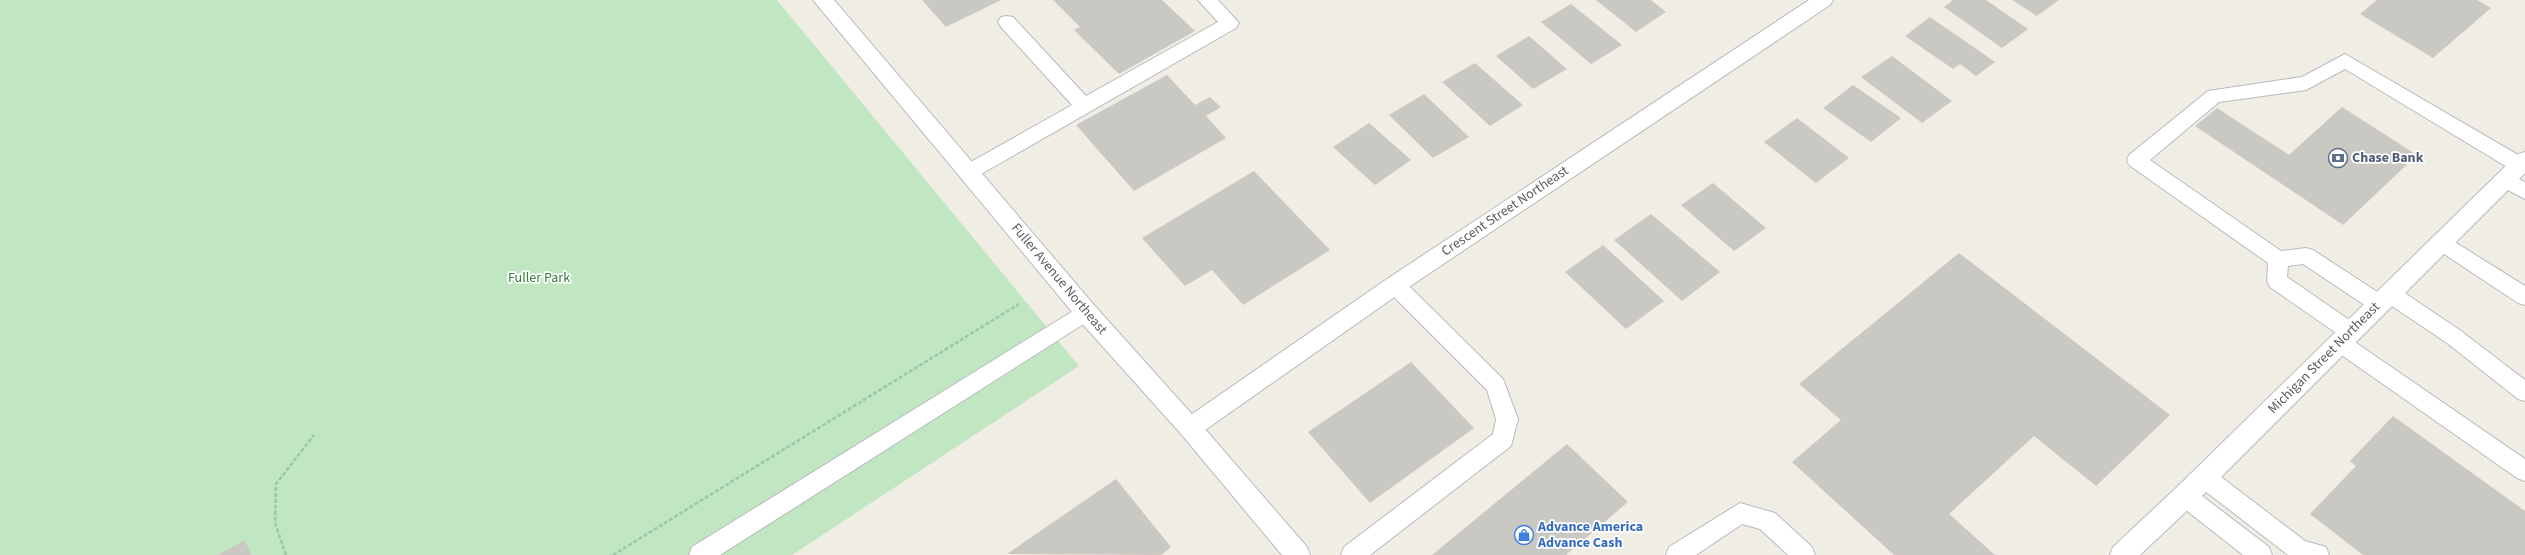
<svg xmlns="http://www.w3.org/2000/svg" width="2525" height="555" viewBox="0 0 2525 555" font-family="'Source Sans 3',sans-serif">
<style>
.green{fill:#c1e6c2}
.building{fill:#cac8c2}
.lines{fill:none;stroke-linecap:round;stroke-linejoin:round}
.lane-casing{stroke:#b7babe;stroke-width:2}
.street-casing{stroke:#b7babe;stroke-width:2}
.secondary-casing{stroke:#b8bbc0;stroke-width:2}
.path{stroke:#9ac7a8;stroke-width:2.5;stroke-dasharray:4 2;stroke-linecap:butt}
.lane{fill:#fff;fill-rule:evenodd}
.street{fill:#fff;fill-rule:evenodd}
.secondary{fill:#fff;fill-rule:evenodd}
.labels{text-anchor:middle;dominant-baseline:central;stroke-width:3.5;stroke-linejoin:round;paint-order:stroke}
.service-label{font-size:14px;font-weight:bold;fill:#4e5e75;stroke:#fff;text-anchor:start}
.street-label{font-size:14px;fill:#5c6065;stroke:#fff}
.park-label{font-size:14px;fill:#35833c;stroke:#fff}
.shop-label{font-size:14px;font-weight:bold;fill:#366cbe;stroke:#fff;text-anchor:start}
</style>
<rect width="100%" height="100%" fill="#efede4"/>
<!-- green -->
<path class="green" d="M 0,0 L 777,0 L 1079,366 L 792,555 L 0,555 Z"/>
<!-- building -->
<path class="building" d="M 922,0 L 1001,0 L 946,27 Z
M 1053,0 L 1162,0 L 1195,31 L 1119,74 L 1074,30 L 1080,27 Z
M 1596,0 L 1651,0 L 1666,12 L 1636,32 Z
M 1953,0 L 1986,0 L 2028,29 L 2002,48 L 1944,7 Z
M 2012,0 L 2059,0 L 2037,16 Z
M 2377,0 L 2477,0 L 2491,8 L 2433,58 L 2360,14 Z
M 1571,4 L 1622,45 L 1591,64 L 1541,22 Z
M 1930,17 L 1995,62 L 1976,76 L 1960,64 L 1953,69 L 1905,36 Z
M 1529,36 L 1567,69 L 1533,89 L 1496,56 Z
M 1892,56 L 1952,101 L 1922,123 L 1861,77 Z
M 1475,63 L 1523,105 L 1490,126 L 1442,82 Z
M 1167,75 L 1195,105 L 1210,97 L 1221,107 L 1206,116 L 1226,138 L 1134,191 L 1076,125 Z
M 1853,85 L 1901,118 L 1871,142 L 1823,108 Z
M 1424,94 L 1469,137 L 1433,158 L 1389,115 Z
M 2342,107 L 2417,155 L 2343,225 L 2195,126 L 2217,108 L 2289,155 Z
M 1797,118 L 1849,158 L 1816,183 L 1764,142 Z
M 1369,123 L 1411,160 L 1375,185 L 1333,147 Z
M 1254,171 L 1330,250 L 1243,305 L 1212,270 L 1185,286 L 1142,238 Z
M 1713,183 L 1766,228 L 1734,251 L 1681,205 Z
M 1651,214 L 1720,272 L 1682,301 L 1614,240 Z
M 1603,245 L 1664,301 L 1626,329 L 1565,272 Z
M 1959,253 L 2170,415 L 2096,486 L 2034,436 L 1949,514 L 1995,555 L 1894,555 L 1792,462 L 1841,420 L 1799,384 Z
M 1411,362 L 1474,428 L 1370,503 L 1308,432 Z
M 2393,416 L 2525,511 L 2525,555 L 2363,555 L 2310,514 L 2356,466 L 2350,461 Z
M 1567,444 L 1628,502 L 1566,555 L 1432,555 Z
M 1116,479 L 1171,547 L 1161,555 L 1007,554 Z
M 245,540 L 251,555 L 218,555 Z"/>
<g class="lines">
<defs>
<path id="lane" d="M 1198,0 L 1218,0 L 1239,23 L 1236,28 L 976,177 L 969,179 L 962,177 L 960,172 L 962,167 L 1072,105 L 1001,27 L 998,22 L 1001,17 L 1007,16 L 1013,17 L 1086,96 L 1218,22 Z
M 2345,54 L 2525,159 L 2525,170 L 2519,172 L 2512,170 L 2345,69 L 2306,90 L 2219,102 L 2150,160 L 2281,251 L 2306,248 L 2313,250 L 2379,293 L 2382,287 L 2389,285 L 2396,287 L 2461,331 L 2525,380 L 2525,401 L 2518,399 L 2447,343 L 2389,304 L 2386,310 L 2379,313 L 2372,310 L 2303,264 L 2288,266 L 2287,277 L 2358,326 L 2361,332 L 2358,338 L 2352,340 L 2525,459 L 2525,481 L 2517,478 L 2333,349 L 2330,343 L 2333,337 L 2339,335 L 2270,287 L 2267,281 L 2268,263 L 2129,165 L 2127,160 L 2129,155 L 2208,91 L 2302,77 Z
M 2505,172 L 2525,182 L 2525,199 L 2498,185 L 2495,180 L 2498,175 Z
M 2442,234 L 2525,286 L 2525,305 L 2518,303 L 2435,248 L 2432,242 L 2435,236 Z
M 1395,277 L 1402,279 L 1503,379 L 1518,419 L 1511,446 L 1370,555 L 1341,555 L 1344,547 L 1493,434 L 1496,419 L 1487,390 L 1388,291 L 1385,285 L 1388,279 Z
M 1086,303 L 1093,306 L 1096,312 L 1093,318 L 720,555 L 689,555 L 692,547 Z
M 2204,467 L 2212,470 L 2305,541 L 2326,547 L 2329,555 L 2288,555 L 2196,484 L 2193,477 L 2196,470 Z
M 2185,486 L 2193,489 L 2269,547 L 2272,555 L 2243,555 L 2177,503 L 2174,496 L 2177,489 Z
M 1740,503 L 1775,513 L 1812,547 L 1815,555 L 1788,555 L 1760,529 L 1742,524 L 1696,555 L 1666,555 L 1669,547 Z"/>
<path id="street" d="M 1809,0 L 1833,0 L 1830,5 L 1403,291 L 1198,435 L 1190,438 L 1182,435 L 1178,428 L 1182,421 L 1387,279 Z"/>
<path id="secondary" d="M 813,0 L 834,0 L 1094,305 L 1198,421 L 1307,547 L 1310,555 L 1282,555 L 1182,435 L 1078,319 Z
M 2525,152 L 2525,173 L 2194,504 L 2140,555 L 2110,555 L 2113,547 L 2176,488 L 2518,154 Z"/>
</defs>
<!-- lane casing -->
<use href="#lane" class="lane-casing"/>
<!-- street casing -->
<use href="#street" class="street-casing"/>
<!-- secondary casing -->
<use href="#secondary" class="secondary-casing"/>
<!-- path -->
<path class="path" d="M 286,555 L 275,523 L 276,484 L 314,435
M 613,555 L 1019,304"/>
<!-- lane -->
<use href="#lane" class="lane"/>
<!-- street -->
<use href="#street" class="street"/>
<!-- secondary -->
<use href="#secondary" class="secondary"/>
</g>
<!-- icons -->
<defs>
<symbol id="bank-ring" viewBox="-11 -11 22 22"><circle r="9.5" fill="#fff" stroke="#5c6f8a" stroke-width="1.5"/><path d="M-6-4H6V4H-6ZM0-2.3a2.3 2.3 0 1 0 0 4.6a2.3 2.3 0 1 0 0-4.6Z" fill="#5c6f8a"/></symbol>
<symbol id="shop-ring" viewBox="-11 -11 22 22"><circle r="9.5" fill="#fff" stroke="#3f7fe0" stroke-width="1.5"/><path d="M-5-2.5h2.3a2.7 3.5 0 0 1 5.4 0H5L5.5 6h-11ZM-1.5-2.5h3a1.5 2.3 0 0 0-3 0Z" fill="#3f7fe0"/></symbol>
</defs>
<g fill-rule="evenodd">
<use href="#bank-ring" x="2327" y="147" width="22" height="22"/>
<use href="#shop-ring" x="1513" y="524" width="22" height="22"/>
</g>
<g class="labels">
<!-- service labels -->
<g class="service-label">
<text x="2352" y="158">Chase Bank</text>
</g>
<!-- street labels -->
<g class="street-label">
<text transform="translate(1505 211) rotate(-34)">Crescent Street Northeast</text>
<text transform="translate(1059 279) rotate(50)">Fuller Avenue Northeast</text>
<text transform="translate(2324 358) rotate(-45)">Michigan Street Northeast</text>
</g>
<!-- park labels -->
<g class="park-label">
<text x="539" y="278">Fuller Park</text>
</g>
<!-- shop labels -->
<g class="shop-label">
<text x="1538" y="527">Advance America<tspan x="1538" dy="16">Advance Cash</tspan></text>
</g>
</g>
</svg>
